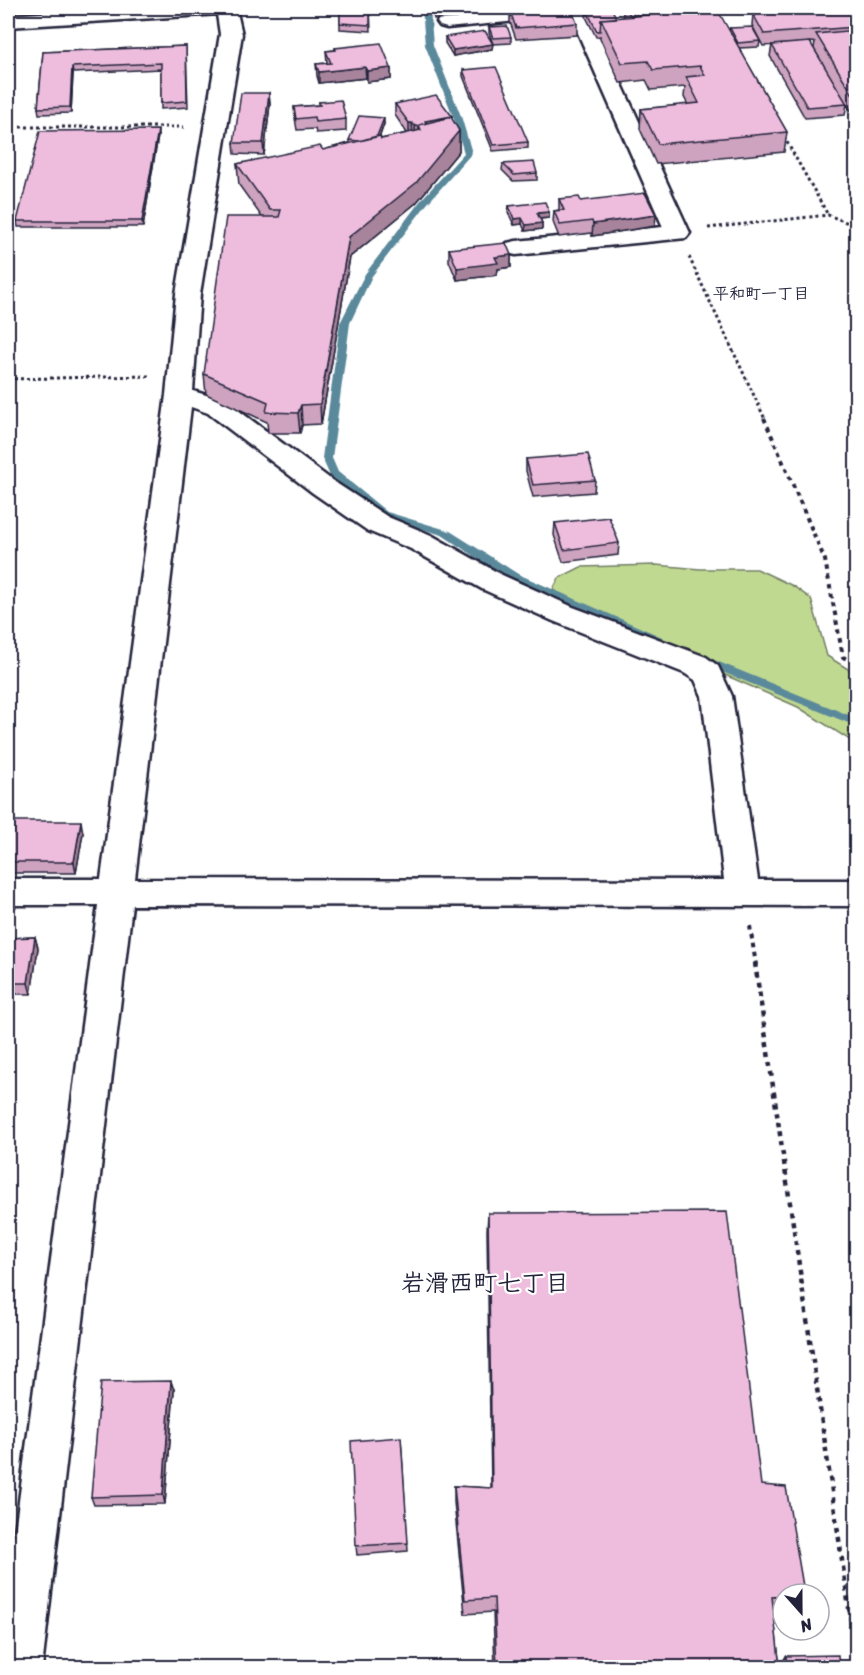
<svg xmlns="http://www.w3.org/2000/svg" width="864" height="1675" viewBox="0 0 864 1675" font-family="Sriracha,'Klee One',sans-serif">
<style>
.green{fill:#c0d990;stroke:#717e66;stroke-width:1.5}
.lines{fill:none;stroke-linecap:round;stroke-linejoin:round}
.stream{fill:#5a899b;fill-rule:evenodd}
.minor-casing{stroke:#22223b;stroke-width:5}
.major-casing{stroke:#22223b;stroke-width:5}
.path-far2{stroke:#22223b;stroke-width:3;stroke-dasharray:3 3;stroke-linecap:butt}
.path-far1{stroke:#22223b;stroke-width:4;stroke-dasharray:4.5 4.5;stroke-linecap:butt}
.path{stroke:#22223b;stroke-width:4.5;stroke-dasharray:5 5;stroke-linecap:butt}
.minor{fill:#fff;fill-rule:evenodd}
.major{fill:#fff;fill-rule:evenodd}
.wall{fill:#cda3bf;stroke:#22223b;stroke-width:1.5}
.shaded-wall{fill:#a7849b;stroke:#22223b;stroke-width:1.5}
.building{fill:#eebdde;stroke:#22223b;stroke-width:1.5}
.labels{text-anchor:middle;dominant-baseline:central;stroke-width:4.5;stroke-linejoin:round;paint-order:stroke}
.far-neighbourhood-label{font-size:16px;font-weight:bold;fill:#22223b;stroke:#fff}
.near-neighbourhood-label{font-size:24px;font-weight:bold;fill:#22223b;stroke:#fff}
</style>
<rect width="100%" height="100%" fill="#fff"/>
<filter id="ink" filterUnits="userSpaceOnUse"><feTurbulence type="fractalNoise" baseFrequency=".0167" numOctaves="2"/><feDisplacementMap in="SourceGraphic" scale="12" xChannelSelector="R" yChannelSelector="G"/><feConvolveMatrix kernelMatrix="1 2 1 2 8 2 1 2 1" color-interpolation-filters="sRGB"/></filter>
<g filter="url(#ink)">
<!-- green -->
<path class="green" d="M 656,565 L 700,569 L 757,569 L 793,586 L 811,599 L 827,656 L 856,674 L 856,744 L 798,707 L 565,605 L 550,595 L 559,578 L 581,567 Z"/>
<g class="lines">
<!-- stream -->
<path class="stream" d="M 422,8 L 430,8 L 433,45 L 461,116 L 472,153 L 427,204 L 372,276 L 350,323 L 332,458 L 338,472 L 387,512 L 450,531 L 518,574 L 662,637 L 663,640 L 662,643 L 654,643 L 510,580 L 442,535 L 379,516 L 330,476 L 322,458 L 340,323 L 365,274 L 421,200 L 464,153 L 453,116 L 425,45 Z
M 704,656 L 856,718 L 856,726 L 700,663 L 698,660 L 700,657 Z"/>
<defs>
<path id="minor" d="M 216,8 L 236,8 L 242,34 L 200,294 L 193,391 L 226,401 L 333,481 L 388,517 L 431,535 L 502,575 L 573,607 L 706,657 L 718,666 L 732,696 L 758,880 L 856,880 L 856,906 L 132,905 L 42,1668 L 8,1668 L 8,1584 L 98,905 L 8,905 L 8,879 L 101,879 L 166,395 L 176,294 L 220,34 ZM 191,407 L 208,413 L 313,493 L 368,531 L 411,549 L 482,589 L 553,621 L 684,673 L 695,680 L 702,696 L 724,880 L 135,879 Z
M 529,8 L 564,8 L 566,11 L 563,15 L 556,17 L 447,28 L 440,26 L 437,22 L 440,18 L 447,16 Z
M 567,8 L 587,8 L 690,233 L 686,238 L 516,255 L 507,253 L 504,248 L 507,243 L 516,241 L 663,227 Z"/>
<path id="major" d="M 127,8 L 231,8 L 228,12 L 221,14 L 8,27 L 8,15 Z"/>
</defs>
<!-- minor casing -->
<use href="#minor" class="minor-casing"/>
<!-- major casing -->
<use href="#major" class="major-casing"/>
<!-- path-far2 -->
<path class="path-far2" d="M 8,127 L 184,127
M 784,137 L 828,215
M 708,228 L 828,215 L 856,226
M 689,257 L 765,419
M 8,379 L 150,376"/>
<!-- path-far1 -->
<path class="path-far1" d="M 764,418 L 825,560 L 843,657 L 856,664
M 750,926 L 756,965"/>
<!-- path -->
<path class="path" d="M 755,963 L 856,1656"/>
<!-- minor -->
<use href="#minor" class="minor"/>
<!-- major -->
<use href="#major" class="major"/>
</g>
<!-- wall -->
<path class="wall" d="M 340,8 L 370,8 L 371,31 L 340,29 Z
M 431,8 L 456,8 L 457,18 L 434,19 Z
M 458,8 L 488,8 L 488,13 L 461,15 Z
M 489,8 L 540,8 L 491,12 Z
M 623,8 L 711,8 L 729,31 L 730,28 L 760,41 L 759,47 L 739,48 L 787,132 L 784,152 L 656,164 L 640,129 L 641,109 L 688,105 L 684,97 L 685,87 L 651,90 L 646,80 L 620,83 L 600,38 L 600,36 L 596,37 L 586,17 L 587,11 L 616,18 L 623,17 Z
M 777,8 L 846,8 L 846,10 L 856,27 L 856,114 L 853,114 L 847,104 L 845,115 L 805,118 L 770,56 L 772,45 L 814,48 L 815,42 L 763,46 L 752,25 L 753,14 L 779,12 Z
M 510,11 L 577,23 L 577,35 L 516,39 L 510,22 Z
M 489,27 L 511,37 L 511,43 L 493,44 L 489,33 Z
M 445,37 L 492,49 L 453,56 L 445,43 Z
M 186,46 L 188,107 L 161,109 L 161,69 L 73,73 L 71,113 L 39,114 L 38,108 L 43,52 Z
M 335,48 L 391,68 L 391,79 L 367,82 L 366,78 L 319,83 L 317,76 L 316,64 L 327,63 L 326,51 L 335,50 Z
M 463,70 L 528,142 L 528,148 L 493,151 L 463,76 Z
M 269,93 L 270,104 L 264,155 L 235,154 L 234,143 Z
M 319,102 L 346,119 L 346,131 L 316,133 L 315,129 L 297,130 L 295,118 L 294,107 L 319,105 Z
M 395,104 L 452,119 L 459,131 L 459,151 L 416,203 L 350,257 L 321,424 L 302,425 L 300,433 L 268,433 L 267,422 L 206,394 L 204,374 L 262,217 L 239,185 L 237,164 L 323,150 L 349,143 L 349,140 L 384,124 L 380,136 L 381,139 L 407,133 L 395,115 Z
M 158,136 L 143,227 L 18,227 L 17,221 Z
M 503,164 L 537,173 L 537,180 L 513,181 L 502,170 Z
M 559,199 L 581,201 L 655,226 L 592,236 L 591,233 L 559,237 L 553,222 L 554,211 L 559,210 Z
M 509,206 L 549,212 L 549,218 L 540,219 L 542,223 L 542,229 L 525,231 L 522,224 L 514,225 L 508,212 Z
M 449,249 L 511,255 L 511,267 L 498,269 L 497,275 L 457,280 L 449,261 Z
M 526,459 L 595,480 L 594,492 L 533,497 L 526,471 Z
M 555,523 L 619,543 L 618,555 L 563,562 L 554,535 Z
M 8,821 L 83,833 L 76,873 L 8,873 Z
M 35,937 L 38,948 L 31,994 L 8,994 L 8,938 Z
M 488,1213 L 761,1485 L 804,1592 L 803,1594 L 783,1594 L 783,1608 L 773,1610 L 780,1668 L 495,1668 L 493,1612 L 465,1614 L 454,1502 L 454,1486 L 491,1488 L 487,1231 Z
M 174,1390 L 165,1504 L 94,1505 L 91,1497 Z
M 401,1437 L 408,1551 L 357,1555 L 356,1546 Z
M 786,1656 L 839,1668 L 783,1668 L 782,1663 Z"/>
<!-- shaded-wall -->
<path class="shaded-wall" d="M 482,8 L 488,8 L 488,13 L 461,15 L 461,10 Z
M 493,44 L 492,49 L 453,56 L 453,50 Z
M 72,67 L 73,73 L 71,113 L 70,107 Z
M 365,67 L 366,78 L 319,83 L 319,72 Z
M 391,68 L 391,79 L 367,82 L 367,71 Z
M 269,93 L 270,104 L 264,155 L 263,143 Z
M 452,116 L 451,128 L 421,137 L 425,121 Z
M 384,118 L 384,124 L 375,148 L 374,142 Z
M 409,123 L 412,123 L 413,134 L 409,135 Z
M 415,126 L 419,126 L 419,137 L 415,138 Z
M 158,130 L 158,136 L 143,227 L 142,221 Z
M 459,131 L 459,151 L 416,203 L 350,257 L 321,424 L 320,404 L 349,237 Z
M 549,212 L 549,218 L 537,219 L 537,213 Z
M 656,215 L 655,226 L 592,236 L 593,224 Z
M 522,218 L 522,224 L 514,225 L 514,219 Z
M 542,223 L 542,229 L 525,231 L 526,225 Z
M 511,255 L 511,267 L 498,269 L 497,275 L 457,280 L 457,268 L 495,257 Z
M 301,405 L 302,425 L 300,433 L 298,413 Z
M 81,821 L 83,833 L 76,873 L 74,862 Z
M 35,937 L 38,948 L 31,994 L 28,983 Z
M 171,1381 L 174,1390 L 165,1504 L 163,1495 Z"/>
<!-- building -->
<path class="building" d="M 340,8 L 370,8 L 370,25 L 340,23 Z
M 433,8 L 456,8 L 457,12 L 434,13 Z
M 460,8 L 482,8 L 461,10 Z
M 563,8 L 571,8 L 577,23 L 516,28 L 510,11 Z
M 625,8 L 711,8 L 713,9 L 631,16 Z
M 838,8 L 845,8 L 856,27 L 764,34 L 753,14 Z
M 612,9 L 616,18 L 601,19 L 600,31 L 597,31 L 587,11 Z
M 717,9 L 787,132 L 658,144 L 641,109 L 699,103 L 686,77 L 705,75 L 700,66 L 653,70 L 648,61 L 622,63 L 601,19 Z
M 507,26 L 511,37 L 493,38 L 489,27 Z
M 752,27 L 760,41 L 738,43 L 730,28 Z
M 856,30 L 856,98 L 855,98 L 816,34 Z
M 485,31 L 493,44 L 453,50 L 445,37 Z
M 810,42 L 847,104 L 807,107 L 772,45 Z
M 381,43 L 391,68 L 367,71 L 365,67 L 319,72 L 316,64 L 331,63 L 326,51 L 336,50 L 335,48 Z
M 186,46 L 187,101 L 161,103 L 161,63 L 72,67 L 70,107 L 38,108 L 43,52 Z
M 496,67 L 528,142 L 493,145 L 463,70 Z
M 241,93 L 269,93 L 263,143 L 234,143 Z
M 436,95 L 452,116 L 425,121 L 426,123 L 419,125 L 419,126 L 415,126 L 412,123 L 409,123 L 395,104 Z
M 341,100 L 346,119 L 315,122 L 314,117 L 296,119 L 294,107 L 320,105 L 319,102 Z
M 359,116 L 384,118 L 377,136 L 359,141 L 349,140 Z
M 451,117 L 459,131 L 416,183 L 349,237 L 320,404 L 301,405 L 298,413 L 266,412 L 268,402 L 204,374 L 226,217 L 279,217 L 281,210 L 270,210 L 237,164 L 320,146 L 323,150 L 380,136 L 381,139 L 421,130 L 419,125 Z
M 158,130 L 142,221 L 17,221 L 40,131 Z
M 534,162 L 537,173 L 514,175 L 503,164 Z
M 645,193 L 656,215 L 593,224 L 592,221 L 560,225 L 554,211 L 564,210 L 559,199 L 579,197 L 581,201 Z
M 545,202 L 549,212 L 537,213 L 542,223 L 526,225 L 522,218 L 514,219 L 509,206 Z
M 506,243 L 511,255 L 495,257 L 498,263 L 457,268 L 449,249 Z
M 588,454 L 595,480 L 533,485 L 526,459 Z
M 609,517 L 619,543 L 564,550 L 555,523 Z
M 8,821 L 81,821 L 74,862 L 8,862 Z
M 35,937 L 28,983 L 8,983 L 8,938 Z
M 727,1212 L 761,1485 L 786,1487 L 804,1592 L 792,1594 L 783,1594 L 783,1596 L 772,1597 L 780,1668 L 497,1668 L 494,1598 L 465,1600 L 454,1486 L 492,1488 L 488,1213 Z
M 171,1381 L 163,1495 L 91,1497 L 101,1382 Z
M 401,1437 L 408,1543 L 356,1546 L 351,1441 Z
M 838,1655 L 839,1668 L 787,1668 L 786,1656 Z"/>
</g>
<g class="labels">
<!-- far-neighbourhood labels -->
<g class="far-neighbourhood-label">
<text x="761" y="293">平和町一丁目</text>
</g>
<!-- near-neighbourhood labels -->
<g class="near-neighbourhood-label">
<text x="485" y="1283">岩滑西町七丁目</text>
</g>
</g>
<!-- margin -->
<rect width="864" height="1675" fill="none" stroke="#fff" stroke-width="30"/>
<rect x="15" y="15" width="834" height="1645" fill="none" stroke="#22223b" stroke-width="2" filter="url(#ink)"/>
<!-- north arrow -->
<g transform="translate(801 1612) rotate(159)"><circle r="28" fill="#ffffff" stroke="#a7a7b1" stroke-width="1.5"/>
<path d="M0-4.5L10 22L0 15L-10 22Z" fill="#22223b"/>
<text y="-9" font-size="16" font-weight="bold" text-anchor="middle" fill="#22223b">N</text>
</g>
</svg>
